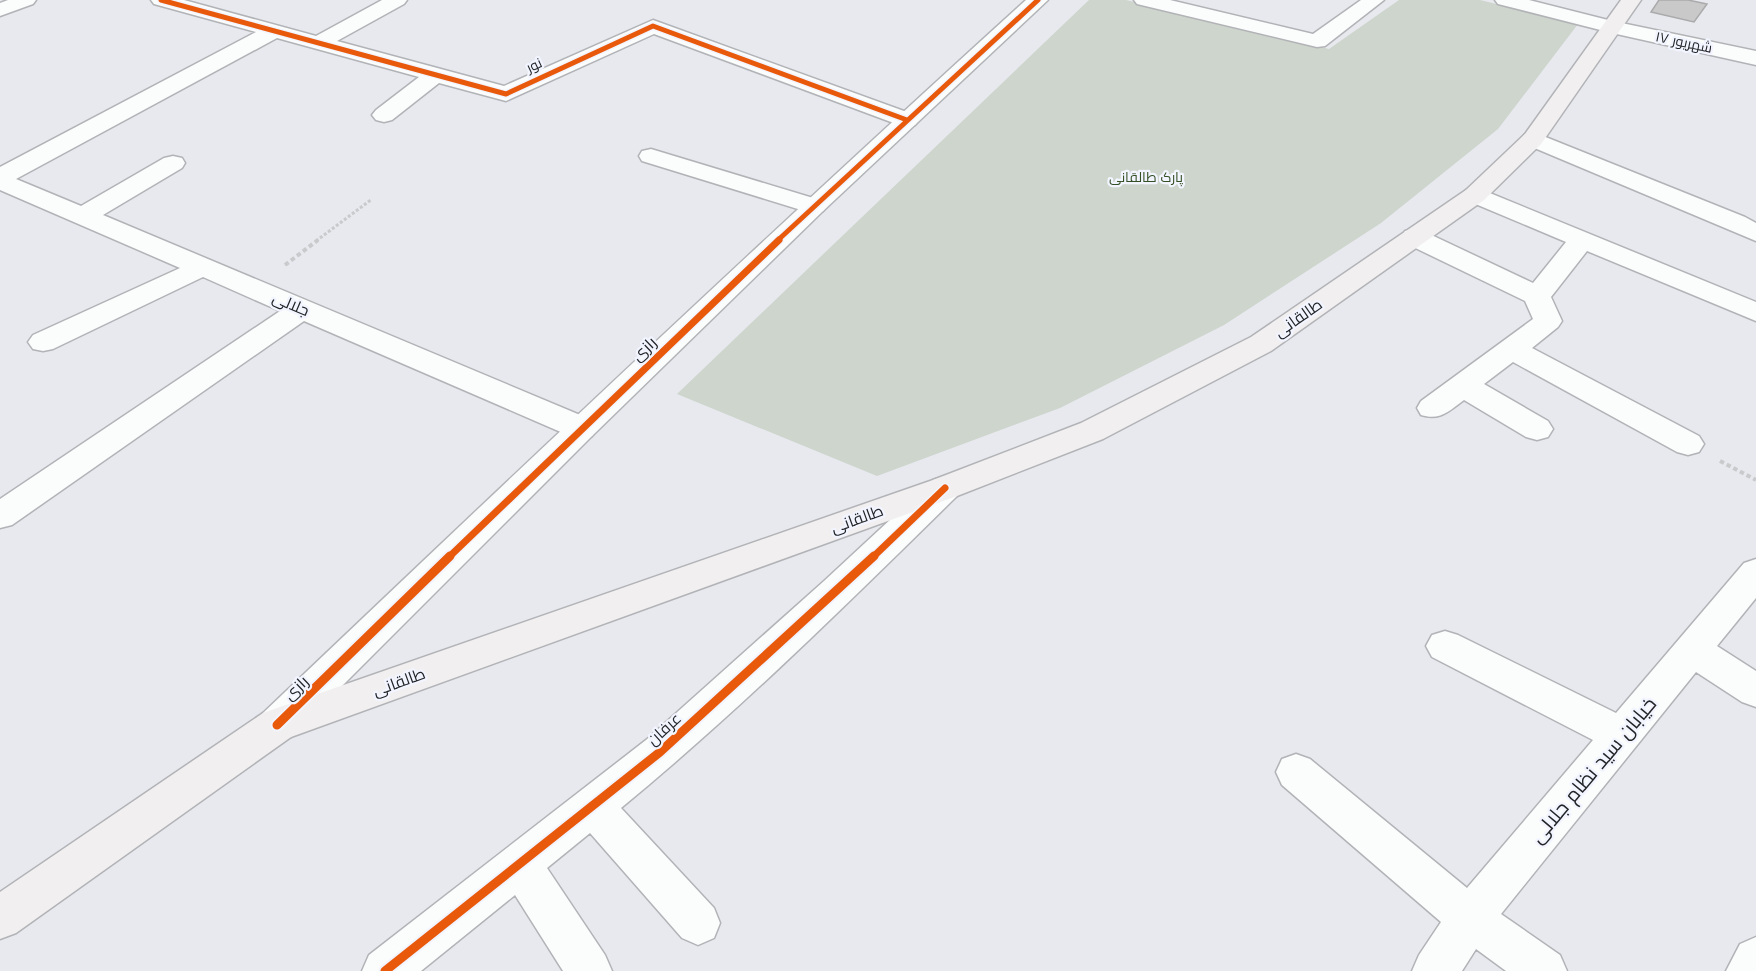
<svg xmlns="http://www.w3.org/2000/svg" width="1756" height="971" viewBox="0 0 1756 971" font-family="Helvetica,Cairo,sans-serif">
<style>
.green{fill:#cdd5cc}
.building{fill:#cac9ca;stroke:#aaaaab;stroke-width:1.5}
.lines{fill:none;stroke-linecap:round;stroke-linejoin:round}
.minor-casing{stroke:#b2b3b7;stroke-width:3}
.tertiary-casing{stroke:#b2b3b7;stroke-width:3}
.secondary-casing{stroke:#b2b3b7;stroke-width:3}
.path-far1{stroke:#c8cacc;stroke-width:3;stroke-dasharray:3 2;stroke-linecap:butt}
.path{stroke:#c8cacc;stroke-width:4;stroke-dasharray:4.5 3;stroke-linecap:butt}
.minor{fill:#fbfcfc;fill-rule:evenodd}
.tertiary{fill:#fbfcfc;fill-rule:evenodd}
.secondary{fill:#f1efef;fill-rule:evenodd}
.cycleway-far2-casing{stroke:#f2f5ff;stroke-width:8}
.cycleway-far1-casing{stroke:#f2f5ff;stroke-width:10}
.cycleway-casing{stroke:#f2f5ff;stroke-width:13}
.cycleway-far2{stroke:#e8590c;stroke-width:5}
.cycleway-far1{stroke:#e8590c;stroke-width:7}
.cycleway{stroke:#e8590c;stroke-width:9}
.labels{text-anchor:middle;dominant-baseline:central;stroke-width:4.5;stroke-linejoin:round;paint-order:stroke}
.far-street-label{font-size:14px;fill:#222427;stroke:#f2f5ff}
.far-park-label{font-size:14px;fill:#345024;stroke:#f2f5ff}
.street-label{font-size:16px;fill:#222427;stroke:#f2f5ff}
.near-street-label{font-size:20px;fill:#222427;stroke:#f2f5ff}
</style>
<rect width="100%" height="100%" fill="#e7e9ee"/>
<!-- green -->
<path class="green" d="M 1089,0 L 1126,0 L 1329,49 L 1399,0 L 1480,0 L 1578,24 L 1498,129 L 1381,223 L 1224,325 L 1060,408 L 877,476 L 677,394 Z"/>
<!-- building -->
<path class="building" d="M 1659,0 L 1688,0 L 1707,4 L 1694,22 L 1651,12 Z"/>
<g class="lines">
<defs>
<path id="minor" d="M 8,0 L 36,0 L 33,4 L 0,16 L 0,3 Z
M 151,0 L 184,0 L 316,36 L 382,0 L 407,0 L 404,4 L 337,41 L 504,86 L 653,20 L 915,115 L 919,120 L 915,125 L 907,127 L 899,125 L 654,34 L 506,101 L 439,83 L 392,120 L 384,122 L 376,120 L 372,115 L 376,110 L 419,77 L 277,38 L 16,179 L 81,206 L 164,158 L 173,156 L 182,158 L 185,163 L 182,168 L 103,215 L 592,420 L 597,428 L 592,436 L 581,439 L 570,436 L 304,321 L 12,525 L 0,528 L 0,499 L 280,311 L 203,277 L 53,349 L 43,351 L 33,349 L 28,342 L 33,335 L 180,268 L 0,190 L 0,167 L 256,32 L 154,4 Z
M 1134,0 L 1170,0 L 1313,34 L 1361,0 L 1384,0 L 1325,46 L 1317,47 L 1137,4 Z
M 1495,0 L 1529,0 L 1612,21 L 1756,51 L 1756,65 L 1612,33 L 1498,4 Z
M 1533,132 L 1745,217 L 1756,223 L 1756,241 L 1525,144 L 1521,139 L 1525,134 Z
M 651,149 L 823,201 L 827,206 L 823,211 L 814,214 L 642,161 L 639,156 L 642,151 Z
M 1475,187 L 1756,302 L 1756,321 L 1587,251 L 1551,297 L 1562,321 L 1558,327 L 1532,348 L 1699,436 L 1704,444 L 1699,452 L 1688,455 L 1677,452 L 1513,362 L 1484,384 L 1548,421 L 1553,429 L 1548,437 L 1537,440 L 1526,437 L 1464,400 C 1449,411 1440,421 1421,415 L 1417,408 L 1421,401 L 1533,319 L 1525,301 L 1405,243 L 1401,237 L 1405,231 L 1414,229 L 1423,231 L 1533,283 L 1566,242 L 1466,200 L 1462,195 L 1466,190 Z
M 945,476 L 957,480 L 962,488 L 957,496 C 848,603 739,711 621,808 L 714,908 L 720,923 L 714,938 L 698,945 L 682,938 L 590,833 L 547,868 L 605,955 L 612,971 L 563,971 L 515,895 L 421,971 L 362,971 L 369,955 L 646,740 L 824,581 L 933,480 Z
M 1756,559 L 1756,598 L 1717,646 L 1756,671 L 1756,707 L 1742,702 L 1696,672 L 1501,914 L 1560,955 L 1567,971 L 1506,971 L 1476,949 L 1462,971 L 1412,971 L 1419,955 L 1441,922 L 1282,785 L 1276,772 L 1282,759 L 1296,754 L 1310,759 L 1467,888 L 1593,740 L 1432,657 L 1426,646 L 1432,635 L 1445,631 L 1458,635 L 1616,713 L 1744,563 Z
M 1756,937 L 1756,971 L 1726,971 L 1740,944 Z"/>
<path id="tertiary" d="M 1026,0 L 1048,0 L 823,211 L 592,436 L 291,737 L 277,742 L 263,737 L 257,725 L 263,713 C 515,473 768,234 1026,0 Z"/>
<path id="secondary" d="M 1621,0 L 1641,0 L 1541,144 L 1484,200 L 1271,351 L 1103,439 L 957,496 L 291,737 L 16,933 L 0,939 L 0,892 L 263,713 L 933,480 L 1081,423 L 1251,337 L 1466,190 L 1525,134 Z"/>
</defs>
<!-- minor casing -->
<use href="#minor" class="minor-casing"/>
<!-- tertiary casing -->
<use href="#tertiary" class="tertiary-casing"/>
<!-- secondary casing -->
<use href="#secondary" class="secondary-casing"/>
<!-- path-far1 -->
<path class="path-far1" d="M 316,241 L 372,199"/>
<!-- path -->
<path class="path" d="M 285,265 L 318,240
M 1720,461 L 1756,480"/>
<!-- minor -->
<use href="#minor" class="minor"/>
<!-- tertiary -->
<use href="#tertiary" class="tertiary"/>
<!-- secondary -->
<use href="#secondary" class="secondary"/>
<defs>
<path id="cycleway-far2" d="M 161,0 L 506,94 L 653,26 L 907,120
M 777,241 L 1038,0"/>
<path id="cycleway-far1" d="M 449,557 L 779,240
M 873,557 L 945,488"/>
<path id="cycleway" d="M 277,725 L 450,556
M 385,971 L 660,752 L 874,556"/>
</defs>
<!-- cycleway-far2 casing -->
<use href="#cycleway-far2" class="cycleway-far2-casing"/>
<!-- cycleway-far1 casing -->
<use href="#cycleway-far1" class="cycleway-far1-casing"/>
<!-- cycleway casing -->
<use href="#cycleway" class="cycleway-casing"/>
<!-- cycleway-far2 -->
<use href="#cycleway-far2" class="cycleway-far2"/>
<!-- cycleway-far1 -->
<use href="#cycleway-far1" class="cycleway-far1"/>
<!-- cycleway -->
<use href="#cycleway" class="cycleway"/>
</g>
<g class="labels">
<!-- far-street labels -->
<g class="far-street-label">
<text transform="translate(1684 42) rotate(12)">۱۷ شهریور</text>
<text transform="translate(534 65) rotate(-25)">نور</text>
</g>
<!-- far-park labels -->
<g class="far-park-label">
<text x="1146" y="177">پارک طالقانی</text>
</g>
<!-- street labels -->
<g class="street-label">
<text transform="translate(291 304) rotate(23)">جلالی</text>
<text transform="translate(1298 318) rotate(-35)">طالقانی</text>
<text transform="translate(644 349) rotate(-44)">رازی</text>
<text transform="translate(857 519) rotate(-20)">طالقانی</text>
<text transform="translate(399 682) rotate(-20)">طالقانی</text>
<text transform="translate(296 688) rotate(-44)">رازی</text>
<text transform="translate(664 729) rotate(-42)">عرفان</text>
</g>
<!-- near-street labels -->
<g class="near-street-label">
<text transform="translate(1593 770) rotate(-50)">خیابان سید نظام جلالی</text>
</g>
</g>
</svg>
